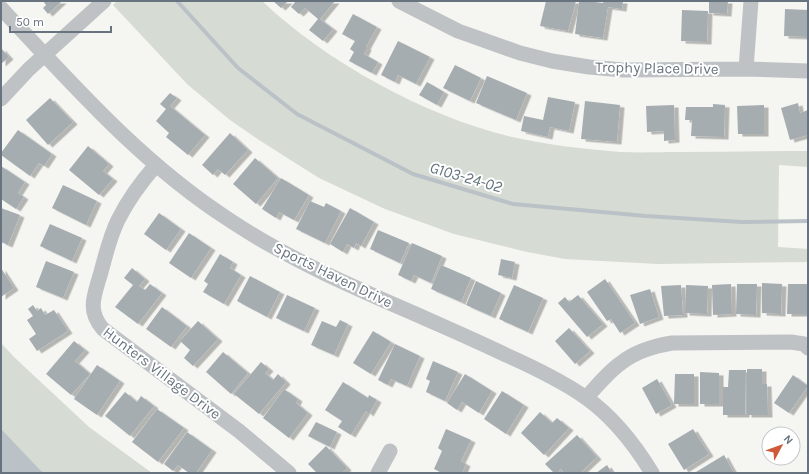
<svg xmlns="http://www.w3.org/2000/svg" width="809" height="474" viewBox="0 0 809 474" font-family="Karla,sans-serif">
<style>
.green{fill:#d6dbd3}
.water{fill:#bac2c7}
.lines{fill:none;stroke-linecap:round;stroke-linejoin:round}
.stream{stroke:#bac2c7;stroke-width:4}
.building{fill:#a6adb1;filter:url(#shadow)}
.street{stroke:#bec2c5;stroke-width:15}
.labels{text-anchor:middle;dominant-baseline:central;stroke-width:4;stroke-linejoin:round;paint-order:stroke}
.street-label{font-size:15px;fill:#67747f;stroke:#fff}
.water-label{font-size:16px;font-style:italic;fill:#63757c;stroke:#fff}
</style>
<defs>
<filter id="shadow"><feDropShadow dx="4.5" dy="2.5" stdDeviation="0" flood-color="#0004"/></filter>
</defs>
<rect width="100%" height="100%" fill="#f5f5f2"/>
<!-- green -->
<path class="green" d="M 117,1 L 262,1 C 326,62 427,117 512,137 C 548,145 584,149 620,152 C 640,153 661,152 681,152 C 723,152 766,151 808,151 L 808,167 L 779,165 L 778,247 L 808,249 L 808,262 L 658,264 L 565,259 L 527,252 L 454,234 L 385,209 L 319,178 L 259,140 L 230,120 L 187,84 L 113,5 Z
M 1,343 L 15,358 L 89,427 L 152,473 L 1,473 Z"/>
<!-- water -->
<path class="water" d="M 1,429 L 41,471 L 45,473 L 1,473 Z"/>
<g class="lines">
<!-- stream -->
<path class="stream" d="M 177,1 L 238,68 L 297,114 L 413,174 L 513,204 L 646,216 L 742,222 L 808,221"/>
</g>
<!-- building -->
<path class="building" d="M 43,1 L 62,1 L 48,14 L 43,8 L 46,5 Z
M 273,1 L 288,1 L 281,8 Z
M 296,1 L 335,1 L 320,19 L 333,29 L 323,41 L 309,30 L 318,19 L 305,8 L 299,14 L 291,7 Z
M 546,1 L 576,1 L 568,31 L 540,26 Z
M 579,1 L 595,1 L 595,2 L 603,3 L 604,1 L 623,1 L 622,9 L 608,7 L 603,38 L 575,34 Z
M 709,1 L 728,1 L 727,14 L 709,13 Z
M 785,9 L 808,10 L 808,37 L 784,36 Z
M 682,10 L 708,11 L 707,42 L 681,41 Z
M 353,14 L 377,27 L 366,47 L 367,48 L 364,54 L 378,62 L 372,73 L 349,61 L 354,52 L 350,49 L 355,41 L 342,34 Z
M 398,41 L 430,57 L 416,84 L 398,75 L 395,82 L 381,75 Z
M 1,48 L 9,57 L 1,64 Z
M 455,65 L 481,78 L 470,101 L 443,88 Z
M 487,76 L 527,93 L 516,120 L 476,103 Z
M 427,82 L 444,92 L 437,105 L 419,95 Z
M 170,93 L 177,98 L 170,106 L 205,135 L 188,155 L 166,137 L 169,133 L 156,121 L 166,109 L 160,104 Z
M 548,97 L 575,102 L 569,131 L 550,127 L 548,137 L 521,131 L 524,116 L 543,120 Z
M 50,98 L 73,122 L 48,145 L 26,120 Z
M 585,101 L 620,105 L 617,142 L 581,139 Z
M 798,103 L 800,113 L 808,110 L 808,135 L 790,140 L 781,108 Z
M 713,104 L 725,105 L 724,137 L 691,136 L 692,120 L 685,120 L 686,107 L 713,107 Z
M 674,105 L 675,140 L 664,141 L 664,131 L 647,132 L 646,106 Z
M 764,105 L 764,134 L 738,134 L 737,106 Z
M 18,130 L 52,154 L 44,166 L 39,163 L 30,176 L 1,155 L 1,153 Z
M 230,133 L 248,150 L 225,175 L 218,169 L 213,175 L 202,165 Z
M 88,146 L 109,164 L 103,171 L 113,179 L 99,195 L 69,170 Z
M 255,158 L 278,178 L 256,204 L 233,184 Z
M 1,166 L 25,182 L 18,193 L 24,197 L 16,209 L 1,199 Z
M 281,178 L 309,195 L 294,220 L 279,212 L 276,218 L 262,209 Z
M 63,185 L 97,201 L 86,225 L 52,208 Z
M 310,201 L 324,207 L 326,203 L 341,211 L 325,243 L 296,229 Z
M 1,208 L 20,215 L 8,245 L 1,242 Z
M 350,208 L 374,222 L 361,246 L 356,243 L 354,248 L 347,244 L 343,252 L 330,244 Z
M 159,213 L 181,229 L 166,250 L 144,234 Z
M 50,224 L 82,238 L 72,261 L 40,246 Z
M 378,230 L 409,243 L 400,263 L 370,249 Z
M 189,233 L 211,248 L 191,278 L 169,263 Z
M 412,243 L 442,256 L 431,283 L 414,275 L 411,281 L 398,275 Z
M 220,254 L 233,262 L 230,268 L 241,275 L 224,304 L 203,292 L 208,284 L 204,281 Z
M 501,259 L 515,262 L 512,278 L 498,275 Z
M 46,261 L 74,272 L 63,298 L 36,287 Z
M 441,265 L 471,278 L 461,302 L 431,289 Z
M 1,268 L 14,288 L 1,297 Z
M 132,268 L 145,279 L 139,286 L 145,290 L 150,284 L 162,293 L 138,324 L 115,307 L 133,285 L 124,278 Z
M 250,276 L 280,292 L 267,317 L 237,301 Z
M 605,279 L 635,323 L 620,333 L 611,319 L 607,321 L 587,292 Z
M 476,281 L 501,293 L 491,316 L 466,305 Z
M 762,283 L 782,284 L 781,314 L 762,313 Z
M 731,284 L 732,314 L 713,315 L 712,285 Z
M 737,284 L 757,284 L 756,315 L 736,314 Z
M 788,284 L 808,284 L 807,314 L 787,314 Z
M 514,285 L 543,298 L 528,332 L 499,319 Z
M 681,285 L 683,315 L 664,316 L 661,286 Z
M 686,285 L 708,286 L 707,314 L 685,313 Z
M 650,289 L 659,317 L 640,324 L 630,295 Z
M 287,295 L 315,308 L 304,331 L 276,318 Z
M 578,295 L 603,324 L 587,337 L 558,303 L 565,297 L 569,302 Z
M 33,305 L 37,311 L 41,308 L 45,315 L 54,310 L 68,331 L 37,351 L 29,339 L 36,334 L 27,320 L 33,316 L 28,309 Z
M 162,307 L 187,326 L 171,347 L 146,329 Z
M 340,320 L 348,324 L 334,355 L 311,345 L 322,321 L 336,327 Z
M 198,321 L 218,339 L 193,366 L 184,358 L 190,350 L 180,341 Z
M 569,328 L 590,351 L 575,364 L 555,341 Z
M 373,331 L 391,342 L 371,374 L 353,363 Z
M 74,341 L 85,350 L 75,361 L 90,374 L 71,395 L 46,374 Z
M 395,344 L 420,356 L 407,386 L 391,379 L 388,385 L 378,380 Z
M 223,352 L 248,373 L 231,394 L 206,372 Z
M 433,361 L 458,372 L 445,401 L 426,392 L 430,381 L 426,379 Z
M 261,362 L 269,369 L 265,373 L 273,380 L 278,374 L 286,382 L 259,414 L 234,394 Z
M 97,365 L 120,381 L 97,415 L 74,399 Z
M 747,369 L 762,369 L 762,384 L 767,384 L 768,415 L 747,415 Z
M 729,370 L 746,370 L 745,415 L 723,415 L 723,387 L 728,387 Z
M 700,372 L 719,373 L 719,404 L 700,404 Z
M 465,374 L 492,391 L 479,413 L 462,402 L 457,410 L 447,403 Z
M 675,374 L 694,374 L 694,404 L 674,404 Z
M 793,375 L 808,386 L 789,413 L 774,403 Z
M 657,379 L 672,405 L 656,414 L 642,388 Z
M 343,382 L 368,398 L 369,395 L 377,400 L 369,414 L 366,411 L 351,435 L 338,427 L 342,421 L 325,410 Z
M 284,389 L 298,399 L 296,403 L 308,413 L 289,438 L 263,418 Z
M 502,391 L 524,405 L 506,434 L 484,419 Z
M 125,392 L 137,402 L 141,396 L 154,406 L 130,436 L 105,416 Z
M 157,409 L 184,428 L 158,462 L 132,442 Z
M 540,412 L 552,423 L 557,418 L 569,428 L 544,455 L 521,433 Z
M 316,422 L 337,432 L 330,447 L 308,436 Z
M 446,429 L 471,440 L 461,461 L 466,464 L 462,473 L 442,473 L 434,469 L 442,451 L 438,448 Z
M 693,429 L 709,454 L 684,470 L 668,444 Z
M 187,432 L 212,450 L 196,473 L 189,473 L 178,465 L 173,471 L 164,464 Z
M 577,435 L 597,457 L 580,473 L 564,473 L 561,469 L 557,473 L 554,473 L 545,464 Z
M 326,446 L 347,468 L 342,473 L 317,473 L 308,464 Z
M 724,455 L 734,473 L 696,473 L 696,472 Z
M 607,465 L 612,473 L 596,473 Z"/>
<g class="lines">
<!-- street -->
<path class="street" d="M 399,1 L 458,31 L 520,53 L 552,61 L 589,67 L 623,70 L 746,69 L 808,71
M 1,8 C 72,84 142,164 231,221 C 290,260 355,288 420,316 C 449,329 477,341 506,355 C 533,367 560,380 585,397 C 612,416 635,445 652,473
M 746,69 L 751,1
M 1,99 L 29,69 L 104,1
M 156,165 C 141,182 128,200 118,220 C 110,236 106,254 101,272 C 95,294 86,310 103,329 L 239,431 L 289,473
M 586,398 C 597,386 608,372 621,363 C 636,351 654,346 672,343 L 791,342 L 804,344 L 808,348
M 378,473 L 390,451"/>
</g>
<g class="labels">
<!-- street labels -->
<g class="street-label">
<text transform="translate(657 68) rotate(1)">Trophy Place Drive</text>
<text transform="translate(333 275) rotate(26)">Sports Haven Drive</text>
<text transform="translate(162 373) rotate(37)">Hunters Village Drive</text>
</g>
<!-- water labels -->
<g class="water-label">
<text transform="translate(466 177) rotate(16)">G103-24-02</text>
</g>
</g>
<!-- border -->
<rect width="809" height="474" fill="none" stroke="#67747f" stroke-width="4"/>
<!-- north arrow -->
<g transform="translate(781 446) rotate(49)"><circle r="19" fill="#ffffff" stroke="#c2c7cc"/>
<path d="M0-3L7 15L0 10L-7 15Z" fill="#cd5b39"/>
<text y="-6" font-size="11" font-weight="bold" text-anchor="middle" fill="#67747f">N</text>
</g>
<!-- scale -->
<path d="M10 26v6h101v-6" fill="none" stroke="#67747f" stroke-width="2"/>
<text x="16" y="26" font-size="12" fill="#67747f" stroke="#ffffff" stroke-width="3" paint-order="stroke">50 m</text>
</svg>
